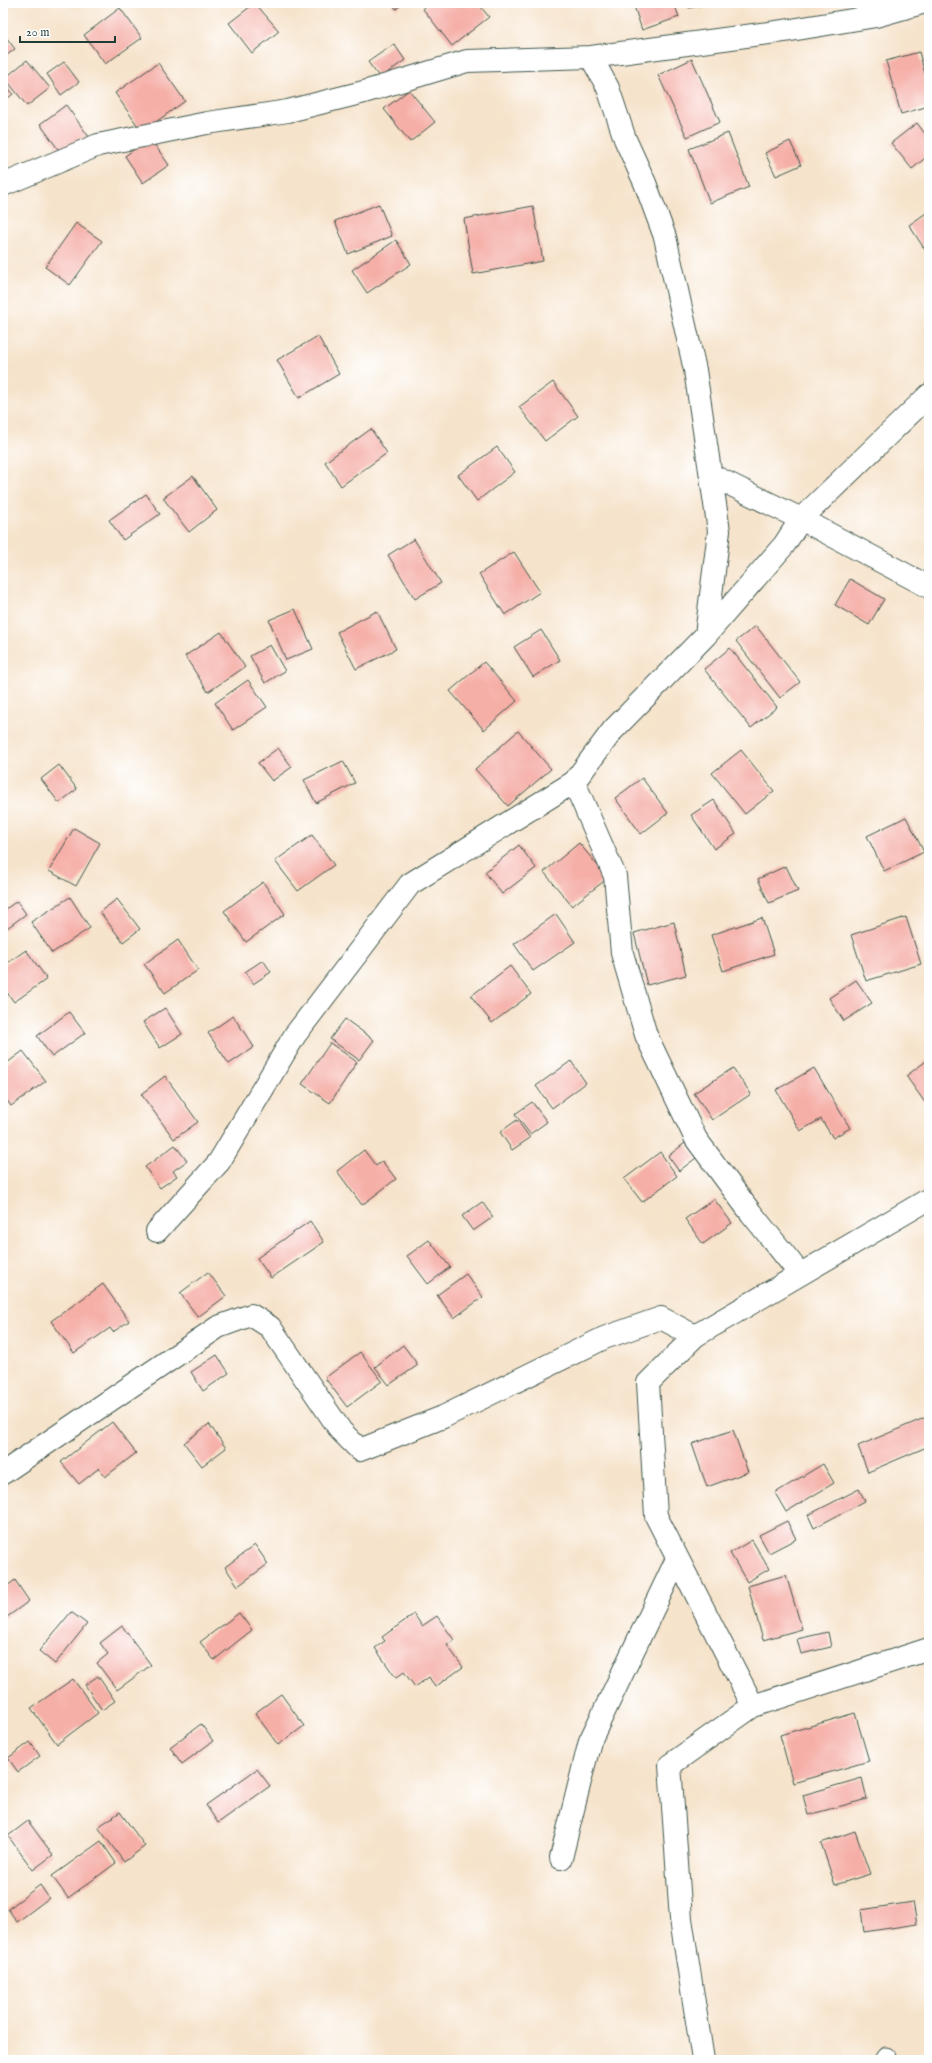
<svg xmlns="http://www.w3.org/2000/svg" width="932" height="2063" viewBox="0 0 932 2063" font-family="'IM FELL English',serif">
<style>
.building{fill:#f5afa7}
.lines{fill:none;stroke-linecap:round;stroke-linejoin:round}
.lane-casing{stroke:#3f564b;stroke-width:21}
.street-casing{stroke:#3f564b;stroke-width:24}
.lane{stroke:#fff;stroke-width:19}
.street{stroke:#fff;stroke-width:22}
</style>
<rect width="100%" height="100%" fill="#fff"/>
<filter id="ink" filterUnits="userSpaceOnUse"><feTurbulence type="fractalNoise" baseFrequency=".025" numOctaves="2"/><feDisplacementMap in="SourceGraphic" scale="8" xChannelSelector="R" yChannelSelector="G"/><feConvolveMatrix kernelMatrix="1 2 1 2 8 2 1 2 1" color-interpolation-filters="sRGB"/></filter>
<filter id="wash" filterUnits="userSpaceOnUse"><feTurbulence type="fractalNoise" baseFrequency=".012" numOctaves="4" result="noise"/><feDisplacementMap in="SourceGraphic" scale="16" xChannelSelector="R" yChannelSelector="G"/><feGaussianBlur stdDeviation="0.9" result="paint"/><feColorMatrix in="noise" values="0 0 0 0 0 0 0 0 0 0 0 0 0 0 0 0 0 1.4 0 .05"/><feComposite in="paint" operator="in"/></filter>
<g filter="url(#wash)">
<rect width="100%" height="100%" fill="#f6e3cb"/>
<g id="blocks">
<!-- building -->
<path class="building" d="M 255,3 L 279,31 L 252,53 L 229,23 Z
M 392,3 L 404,3 L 396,9 Z
M 430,3 L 478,3 L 489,17 L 452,46 L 423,9 Z
M 633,3 L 674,3 L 679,17 L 642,30 Z
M 688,3 L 707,3 L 707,4 L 689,8 Z
M 120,8 L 142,38 L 105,64 L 84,35 Z
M 3,33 L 15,49 L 3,58 Z
M 394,44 L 405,60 L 380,78 L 368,62 Z
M 919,52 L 929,88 L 929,106 L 901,114 L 886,61 Z
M 692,59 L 720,122 L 687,137 L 658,75 Z
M 27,60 L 50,88 L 27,106 L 5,78 Z
M 64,62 L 79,82 L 61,95 L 47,74 Z
M 158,63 L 185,101 L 142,132 L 115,93 Z
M 3,80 L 13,94 L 3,102 Z
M 409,90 L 435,122 L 410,142 L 384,109 Z
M 66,105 L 89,137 L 63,156 L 40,124 Z
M 917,123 L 929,139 L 929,155 L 912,169 L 891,143 Z
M 728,133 L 749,187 L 710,203 L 689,149 Z
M 150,138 L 169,165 L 143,183 L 125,156 Z
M 790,141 L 801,165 L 776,176 L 765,153 Z
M 379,204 L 392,236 L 348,254 L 335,221 Z
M 533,206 L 543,261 L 473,274 L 464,219 Z
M 929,211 L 929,252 L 927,253 L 909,225 Z
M 76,223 L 102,241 L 70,285 L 45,267 Z
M 396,240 L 411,264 L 367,293 L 352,270 Z
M 318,336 L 339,374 L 299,398 L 277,360 Z
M 553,382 L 578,416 L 545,441 L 519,407 Z
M 371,429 L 387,453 L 341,486 L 325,462 Z
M 497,447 L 515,472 L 477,501 L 458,475 Z
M 193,476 L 217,510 L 189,532 L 163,498 Z
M 146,494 L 160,514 L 123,540 L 109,520 Z
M 414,539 L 441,583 L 415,599 L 388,555 Z
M 514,552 L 540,592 L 505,615 L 479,574 Z
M 850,579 L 884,599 L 869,625 L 835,605 Z
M 295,609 L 313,649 L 286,660 L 269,620 Z
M 377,611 L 396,649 L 356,669 L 337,632 Z
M 756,626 L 800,682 L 780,698 L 736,641 Z
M 541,630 L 560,660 L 533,677 L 514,647 Z
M 221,632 L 245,667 L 208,692 L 185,656 Z
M 270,645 L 285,671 L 265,683 L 250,656 Z
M 730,648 L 777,707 L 751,728 L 704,669 Z
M 484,662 L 517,701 L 484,730 L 450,691 Z
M 248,680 L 267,707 L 233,730 L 215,703 Z
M 518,731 L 551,769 L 508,806 L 475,769 Z
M 278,748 L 292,767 L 272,781 L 258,763 Z
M 741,750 L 774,791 L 745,814 L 712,773 Z
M 343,761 L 355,783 L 316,803 L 304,780 Z
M 59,765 L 77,789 L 59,803 L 41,779 Z
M 642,778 L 668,813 L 641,834 L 615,798 Z
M 714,800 L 736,834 L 714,849 L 691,815 Z
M 906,817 L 924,852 L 884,871 L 867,836 Z
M 74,828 L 100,843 L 76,886 L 49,871 Z
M 312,835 L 334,865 L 298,891 L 275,861 Z
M 579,843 L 608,878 L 572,906 L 544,872 Z
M 519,845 L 536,868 L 502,894 L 485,872 Z
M 786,866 L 798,891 L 769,903 L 758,879 Z
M 263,882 L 285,914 L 246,942 L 224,911 Z
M 70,897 L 90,928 L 52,953 L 31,922 Z
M 117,899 L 140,929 L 123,942 L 100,912 Z
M 17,901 L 26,914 L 3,931 L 3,911 Z
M 556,914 L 575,942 L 533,971 L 514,944 Z
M 906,917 L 921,964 L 866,981 L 851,935 Z
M 762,918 L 774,954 L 723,971 L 711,935 Z
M 674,922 L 686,975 L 647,985 L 634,933 Z
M 178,940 L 198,970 L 165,993 L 144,964 Z
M 26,950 L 47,979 L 14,1002 L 3,987 L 3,966 Z
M 263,960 L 271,972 L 253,984 L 245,972 Z
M 510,966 L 531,994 L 492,1023 L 471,996 Z
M 856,980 L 872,1003 L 844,1021 L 829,998 Z
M 165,1008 L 182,1034 L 160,1048 L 143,1022 Z
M 69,1012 L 85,1033 L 52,1057 L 37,1036 Z
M 233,1016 L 254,1047 L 229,1064 L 208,1033 Z
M 345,1019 L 374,1040 L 359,1060 L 330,1039 Z
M 330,1043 L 357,1062 L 330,1103 L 302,1084 Z
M 23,1051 L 46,1081 L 11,1106 L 3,1095 L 3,1066 Z
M 929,1059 L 929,1108 L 906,1076 Z
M 571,1061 L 586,1083 L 552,1108 L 536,1086 Z
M 733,1068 L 751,1094 L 712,1120 L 694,1093 Z
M 814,1068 L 850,1128 L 833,1138 L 821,1119 L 800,1131 L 776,1090 Z
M 165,1076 L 198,1122 L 174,1139 L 141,1094 Z
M 532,1102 L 547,1122 L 530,1134 L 515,1114 Z
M 517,1120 L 530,1138 L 512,1150 L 500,1132 Z
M 685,1143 L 696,1158 L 679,1171 L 668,1156 Z
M 175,1145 L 187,1161 L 173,1171 L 177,1176 L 160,1188 L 145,1167 Z
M 364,1150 L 376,1166 L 382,1161 L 396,1179 L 362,1205 L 337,1171 Z
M 660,1152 L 677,1176 L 642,1202 L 624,1179 Z
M 714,1199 L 732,1223 L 703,1244 L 685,1219 Z
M 482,1202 L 493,1217 L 473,1231 L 462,1216 Z
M 310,1221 L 324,1242 L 271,1278 L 257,1258 Z
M 429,1240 L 450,1267 L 428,1284 L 407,1256 Z
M 208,1272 L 226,1296 L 198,1317 L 180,1293 Z
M 466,1274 L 483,1297 L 454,1318 L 437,1295 Z
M 103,1284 L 129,1321 L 113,1332 L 110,1328 L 74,1353 L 51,1321 Z
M 403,1345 L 418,1365 L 389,1385 L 375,1367 Z
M 360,1352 L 382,1381 L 347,1407 L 325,1378 Z
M 217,1355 L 229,1373 L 203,1391 L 191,1372 Z
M 929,1416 L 929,1446 L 868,1472 L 858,1446 Z
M 112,1422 L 136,1453 L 105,1477 L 99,1468 L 79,1484 L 61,1462 Z
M 209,1424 L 226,1448 L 202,1466 L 184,1443 Z
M 733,1430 L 748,1472 L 707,1487 L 692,1444 Z
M 823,1464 L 834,1483 L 786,1512 L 775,1493 Z
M 859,1489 L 865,1501 L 814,1528 L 808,1515 Z
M 787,1521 L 796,1539 L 769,1553 L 759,1535 Z
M 752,1540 L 769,1569 L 747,1582 L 730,1553 Z
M 255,1545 L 268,1564 L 238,1586 L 225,1567 Z
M 786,1575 L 802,1629 L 763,1640 L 748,1586 Z
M 15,1580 L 29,1601 L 3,1620 L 3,1589 Z
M 71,1612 L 87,1624 L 55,1664 L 39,1651 Z
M 239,1613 L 252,1630 L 214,1660 L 200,1642 Z
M 414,1614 L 422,1626 L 437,1616 L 454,1640 L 447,1645 L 463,1667 L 435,1687 L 429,1677 L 415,1687 L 404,1672 L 396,1678 L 375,1648 L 385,1641 L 382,1637 Z
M 122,1626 L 151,1665 L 117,1690 L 97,1663 L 108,1654 L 100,1643 Z
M 828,1632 L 831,1647 L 801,1654 L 797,1639 Z
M 98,1676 L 115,1701 L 102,1710 L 85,1685 Z
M 73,1679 L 98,1713 L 57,1744 L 31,1708 Z
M 281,1694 L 304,1726 L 278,1745 L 255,1713 Z
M 855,1713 L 869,1761 L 793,1783 L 780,1735 Z
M 201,1724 L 213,1741 L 182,1764 L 170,1747 Z
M 30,1742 L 40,1756 L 18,1772 L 8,1758 Z
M 257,1769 L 270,1786 L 218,1823 L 206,1805 Z
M 862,1778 L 867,1799 L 808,1815 L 803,1795 Z
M 120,1812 L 145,1846 L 124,1862 L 98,1827 Z
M 28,1821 L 53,1855 L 33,1870 L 8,1836 Z
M 855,1831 L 870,1874 L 835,1885 L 821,1843 Z
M 101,1841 L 116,1863 L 68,1898 L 52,1876 Z
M 40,1885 L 49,1898 L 17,1922 L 8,1909 Z
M 913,1902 L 917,1924 L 864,1932 L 861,1910 Z"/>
</g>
</g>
<g filter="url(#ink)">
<use href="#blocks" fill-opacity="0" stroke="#3f564b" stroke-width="1"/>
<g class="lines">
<defs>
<path id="lane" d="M 884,2060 L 886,2057"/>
<path id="street" d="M 591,57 L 608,88 L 625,139 L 645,183 L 665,237 L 695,370 L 719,531 L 706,635 L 613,730 L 574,782 L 615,876 L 622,953 L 646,1035 L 696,1139 L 751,1213 L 800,1274
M 3,185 L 98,145 L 207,123 L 288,111 L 364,92 L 467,61 L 591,57 L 791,30 L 876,16 L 922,3
M 929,395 L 801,519 L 929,587
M 706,635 L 784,545 L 801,519 L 711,475
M 157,1231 L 219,1162 L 295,1035 L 410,884 L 574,782
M 3,1473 L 218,1327 L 251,1315 L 270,1327 L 341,1431 L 360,1450 L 443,1417 L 604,1338 L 661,1318 L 695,1336
M 753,1706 L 929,1649
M 561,1858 L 590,1741 L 677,1559
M 703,2060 L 681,1919 L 670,1765 L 753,1706 L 656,1516 L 648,1383 L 695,1336 L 929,1199"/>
</defs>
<!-- lane casing -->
<use href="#lane" class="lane-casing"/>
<!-- street casing -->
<use href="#street" class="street-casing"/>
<!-- lane -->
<use href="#lane" class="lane"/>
<!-- street -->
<use href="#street" class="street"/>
</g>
</g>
<!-- margin -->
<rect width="932" height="2063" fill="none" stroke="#fff" stroke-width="16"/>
<!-- scale -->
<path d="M20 36v6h95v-6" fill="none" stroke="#1f3d34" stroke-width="2"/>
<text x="26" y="36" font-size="12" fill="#1f3d34" stroke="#ffffff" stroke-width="3" paint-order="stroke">20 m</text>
</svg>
